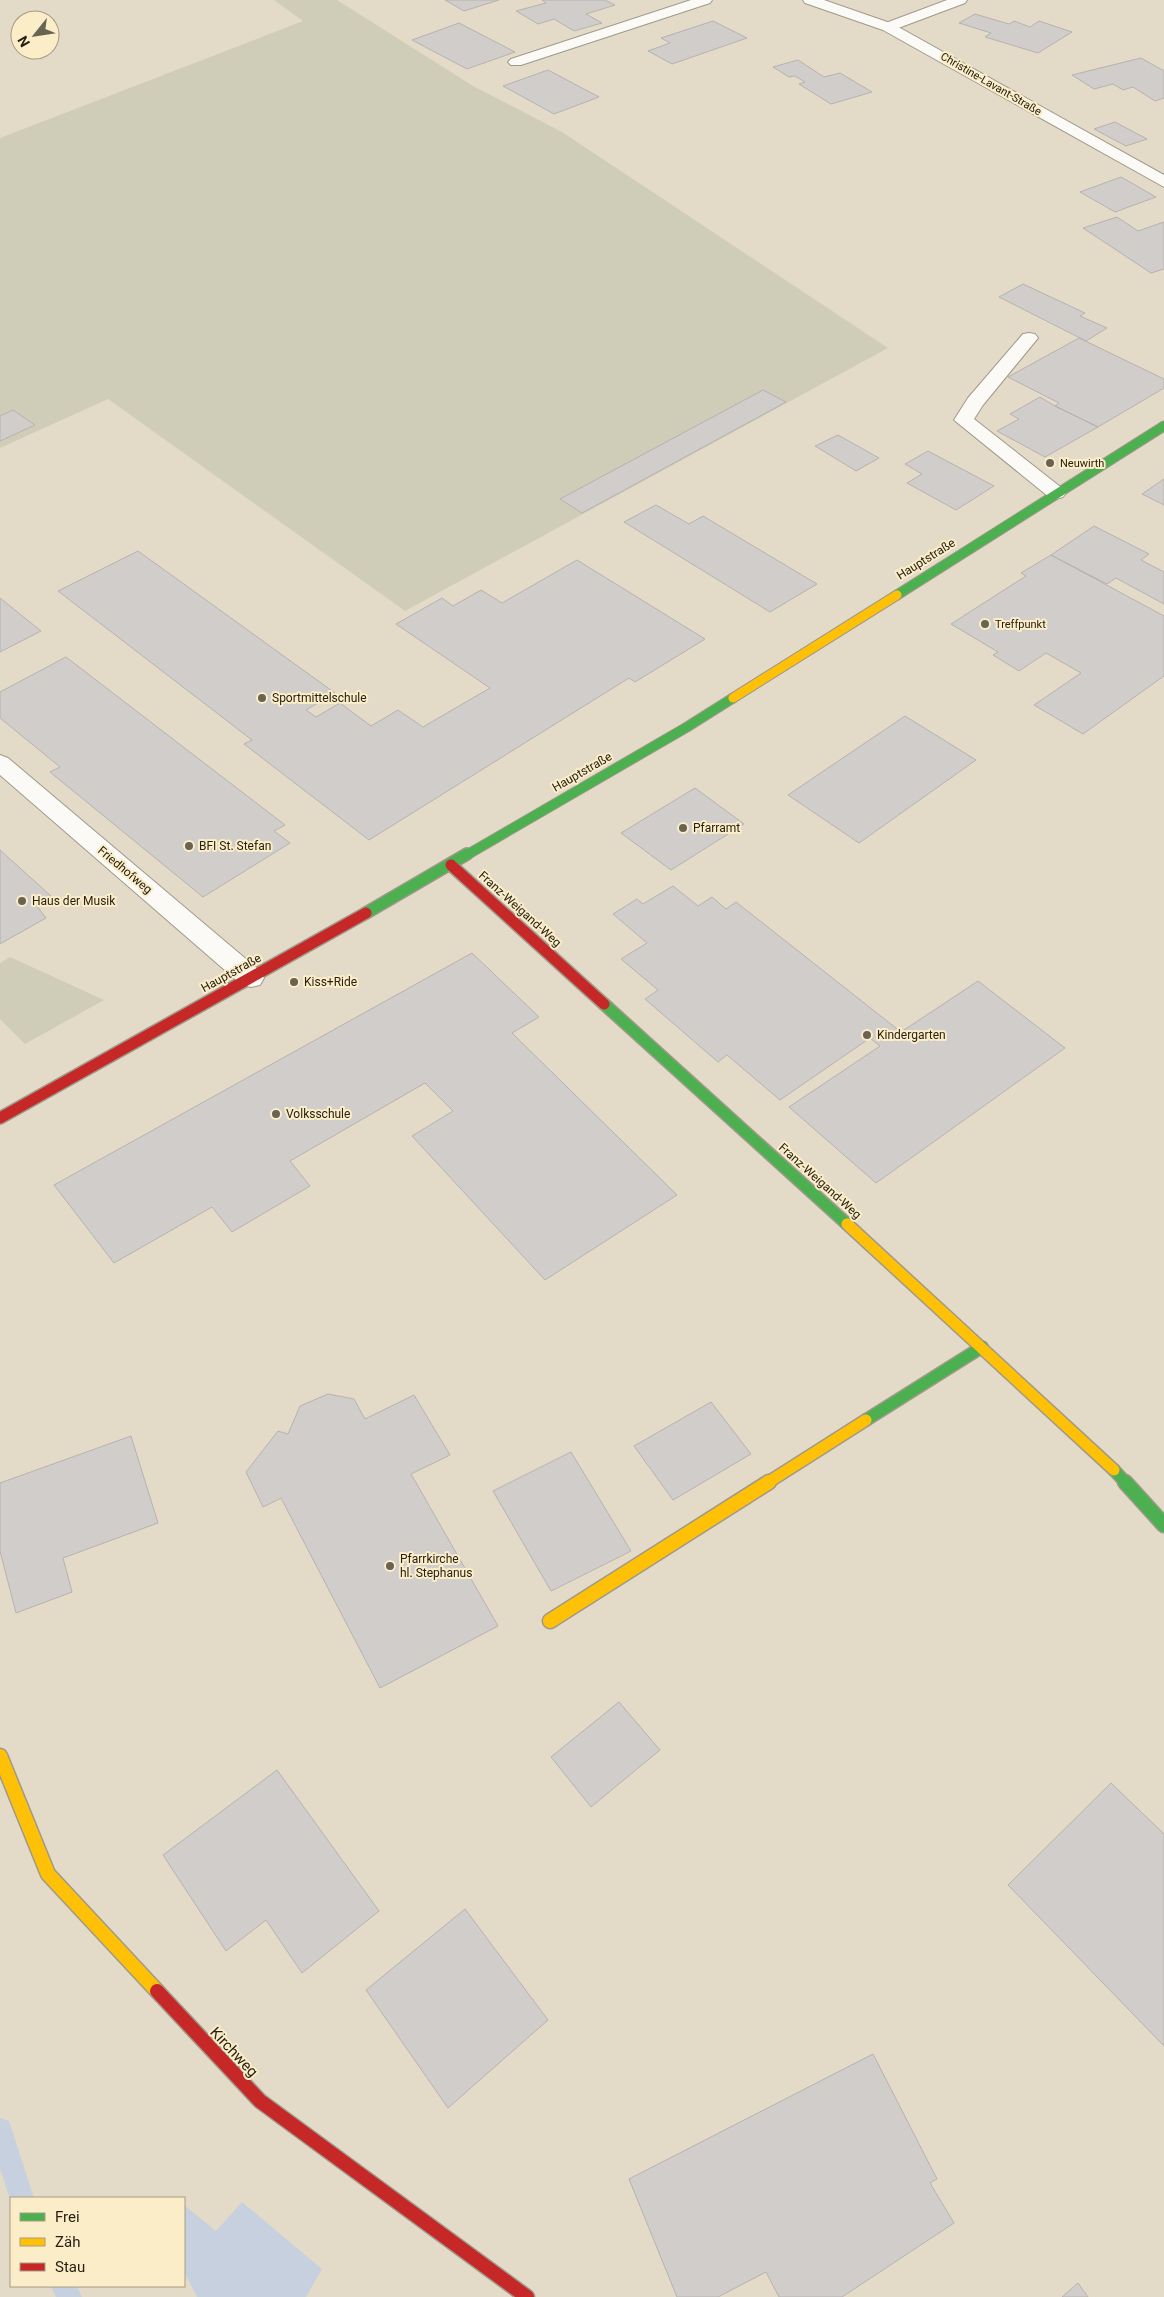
<svg xmlns="http://www.w3.org/2000/svg" width="1164" height="2297" viewBox="0 0 1164 2297" font-family="Roboto,sans-serif">
<style>
.green{fill:#cfcdb8}
.water{fill:#c7d0df}
.lines{fill:none;stroke-linecap:round;stroke-linejoin:round}
.stream{fill:#c7d0df;fill-rule:evenodd}
.building{fill:#d1cdcb;stroke:#b6b2af}
.lane-casing{stroke:#9f998a;stroke-width:2}
.street-casing{stroke:#9f998a;stroke-width:2}
.fast-far2-casing{stroke:#9f998a;stroke-width:11}
.fast-far1-casing{stroke:#9f998a;stroke-width:14}
.fast-casing{stroke:#9f998a;stroke-width:17}
.slow-far2-casing{stroke:#9f998a;stroke-width:11}
.slow-far1-casing{stroke:#9f998a;stroke-width:14}
.slow-casing{stroke:#9f998a;stroke-width:17}
.jam-far1-casing{stroke:#9f998a;stroke-width:14}
.jam-casing{stroke:#9f998a;stroke-width:17}
.lane{fill:#fbfaf7;fill-rule:evenodd}
.street{fill:#fbfaf7;fill-rule:evenodd}
.fast-far2{stroke:#4caf50;stroke-width:9}
.fast-far1{stroke:#4caf50;stroke-width:11}
.fast{stroke:#4caf50;stroke-width:14}
.slow-far2{stroke:#ffc107;stroke-width:9}
.slow-far1{stroke:#ffc107;stroke-width:11}
.slow{stroke:#ffc107;stroke-width:14}
.jam-far1{stroke:#c62828;stroke-width:11}
.jam{stroke:#c62828;stroke-width:14}
.poi-dot{fill:#696353;stroke:#fcedc9;stroke-width:2}
.labels{text-anchor:middle;dominant-baseline:central;stroke-width:4;stroke-linejoin:round;paint-order:stroke}
.far-street-label{font-size:11px;fill:#272214;stroke:#fcedc9}
.far-poi-label{font-size:11px;fill:#272214;stroke:#fcedc9;text-anchor:start}
.street-label{font-size:12px;fill:#272214;stroke:#fcedc9}
.poi-label{font-size:12px;fill:#272214;stroke:#fcedc9;text-anchor:start}
.near-street-label{font-size:15px;fill:#272214;stroke:#fcedc9}
</style>
<rect width="100%" height="100%" fill="#e3dbc8"/>
<!-- green -->
<path class="green" d="M 274,0 L 337,0 L 473,86 L 562,132 L 888,348 L 405,611 L 108,399 L 0,448 L 0,138 L 303,21 Z
M 10,957 L 104,1000 L 25,1044 L 0,1019 L 0,963 Z"/>
<!-- water -->
<path class="water" d="M 242,2202 L 322,2269 L 306,2297 L 197,2297 L 184,2272 L 184,2205 L 216,2231 Z"/>
<g class="lines">
<!-- stream -->
<path class="stream" d="M 0,2118 L 9,2121 L 34,2198 L 11,2198 L 11,2202 L 0,2169 Z
M 51,2286 L 77,2286 L 82,2297 L 56,2297 Z"/>
</g>
<!-- building -->
<path class="building" d="M 445,0 L 499,0 L 464,11 Z
M 542,0 L 605,0 L 615,5 L 586,14 L 602,23 L 574,31 L 554,19 L 538,24 L 516,11 L 546,3 Z
M 975,14 L 1009,24 L 1014,21 L 1030,27 L 1039,21 L 1072,32 L 1038,53 L 985,37 L 991,33 L 959,23 Z
M 713,21 L 747,38 L 672,64 L 648,51 L 670,43 L 661,38 Z
M 459,23 L 515,52 L 467,69 L 412,40 Z
M 1141,58 L 1164,71 L 1164,98 L 1155,101 L 1133,87 L 1123,90 L 1113,84 L 1094,89 L 1072,75 Z
M 798,60 L 824,77 L 840,73 L 872,92 L 831,104 L 799,84 L 805,82 L 795,76 L 789,77 L 773,67 Z
M 548,70 L 599,97 L 554,114 L 503,86 Z
M 1115,122 L 1147,139 L 1126,146 L 1094,129 Z
M 1121,177 L 1156,197 L 1115,212 L 1080,192 Z
M 1117,217 L 1138,231 L 1164,222 L 1164,269 L 1151,273 L 1083,228 Z
M 1023,284 L 1085,313 L 1080,316 L 1107,328 L 1086,341 L 999,297 Z
M 1079,338 L 1164,379 L 1164,388 L 1098,427 L 1055,406 L 1059,403 L 1008,377 Z
M 763,390 L 786,402 L 582,513 L 560,499 Z
M 1040,397 L 1055,406 L 1098,427 L 1045,457 L 997,431 L 1019,419 L 1010,414 Z
M 13,410 L 35,425 L 0,441 L 0,416 Z
M 838,435 L 879,458 L 856,471 L 815,446 Z
M 928,451 L 994,486 L 956,510 L 907,483 L 922,474 L 905,464 Z
M 1164,479 L 1164,505 L 1142,494 Z
M 656,505 L 689,524 L 703,516 L 817,584 L 770,612 L 624,522 Z
M 1094,526 L 1149,554 L 1141,560 L 1164,572 L 1164,604 L 1116,578 L 1107,584 L 1051,555 Z
M 138,551 L 335,693 L 306,710 L 316,717 L 340,703 L 371,726 L 398,710 L 423,727 L 490,688 L 396,624 L 442,598 L 453,606 L 481,590 L 502,603 L 577,560 L 705,639 L 635,682 L 629,678 L 369,840 L 244,744 L 252,740 L 58,591 Z
M 1051,555 L 1164,616 L 1164,676 L 1083,734 L 1034,705 L 1081,673 L 1046,653 L 1019,671 L 993,655 L 998,652 L 951,624 L 1026,576 L 1021,573 Z
M 0,598 L 41,631 L 0,652 Z
M 66,657 L 285,825 L 274,831 L 290,843 L 203,897 L 50,772 L 60,767 L 0,718 L 0,692 Z
M 905,716 L 976,760 L 859,843 L 788,795 Z
M 695,788 L 744,824 L 671,870 L 621,833 Z
M 0,850 L 51,896 L 37,906 L 46,918 L 0,944 Z
M 673,886 L 698,906 L 712,897 L 726,909 L 736,902 L 901,1032 L 978,981 L 1065,1048 L 876,1183 L 789,1107 L 880,1046 L 870,1038 L 780,1100 L 727,1055 L 718,1062 L 645,999 L 658,990 L 621,959 L 647,943 L 613,914 L 637,899 L 643,904 Z
M 472,953 L 539,1017 L 512,1033 L 677,1195 L 545,1280 L 412,1136 L 453,1111 L 425,1083 L 290,1161 L 310,1186 L 232,1232 L 212,1207 L 114,1263 L 54,1185 Z
M 328,1394 L 354,1399 L 365,1419 L 414,1395 L 450,1455 L 411,1474 L 498,1626 L 380,1688 L 281,1498 L 263,1507 L 246,1472 L 278,1431 L 288,1434 L 300,1406 Z
M 711,1402 L 751,1454 L 673,1500 L 634,1446 Z
M 131,1436 L 158,1523 L 63,1558 L 72,1592 L 16,1613 L 0,1551 L 0,1483 Z
M 571,1452 L 631,1551 L 551,1591 L 493,1491 Z
M 619,1702 L 660,1750 L 591,1807 L 551,1757 Z
M 277,1770 L 379,1911 L 302,1973 L 266,1920 L 226,1951 L 163,1855 Z
M 1111,1783 L 1164,1834 L 1164,2046 L 1008,1885 Z
M 465,1909 L 548,2020 L 448,2108 L 366,1990 Z
M 873,2054 L 937,2179 L 930,2183 L 954,2223 L 842,2297 L 779,2297 L 766,2272 L 718,2297 L 677,2297 L 629,2179 Z
M 1078,2283 L 1088,2297 L 1062,2297 Z"/>
<g class="lines">
<defs>
<path id="lane" d="M 691,0 L 712,0 L 710,3 L 521,65 L 511,65 L 508,62 L 511,59 Z
M 947,0 L 967,0 L 965,3 L 893,30 L 888,31 L 881,27 L 883,24 Z
M 1029,333 L 1035,334 L 1038,338 L 983,405 L 974,419 L 1063,489 L 1066,493 L 1063,497 L 1056,499 L 1049,497 L 954,420 L 968,398 L 1023,334 Z"/>
<path id="street" d="M 803,0 L 824,0 L 893,24 L 1164,175 L 1164,187 L 883,30 L 805,3 Z
M 0,755 L 8,758 L 260,971 L 264,978 L 260,985 L 251,987 L 242,985 L 0,775 Z"/>
<path id="fast-far2" d="M 897,595 L 1164,426
M 465,856 L 687,727 L 733,698"/>
<path id="fast-far1" d="M 366,913 L 467,854
M 604,1004 L 847,1224
M 866,1420 L 982,1347
M 1114,1470 L 1126,1483"/>
<path id="fast" d="M 1125,1482 L 1164,1525"/>
<path id="slow-far2" d="M 733,698 L 897,595"/>
<path id="slow-far1" d="M 847,1224 L 1114,1470
M 767,1483 L 866,1420"/>
<path id="slow" d="M 550,1621 L 769,1482
M 0,1756 L 48,1874 L 157,1991"/>
<path id="jam-far1" d="M 451,865 L 604,1004
M 0,1118 L 366,913"/>
<path id="jam" d="M 157,1991 L 260,2101 L 527,2297"/>
</defs>
<!-- lane casing -->
<use href="#lane" class="lane-casing"/>
<!-- street casing -->
<use href="#street" class="street-casing"/>
<!-- fast-far2 casing -->
<use href="#fast-far2" class="fast-far2-casing"/>
<!-- fast-far1 casing -->
<use href="#fast-far1" class="fast-far1-casing"/>
<!-- fast casing -->
<use href="#fast" class="fast-casing"/>
<!-- slow-far2 casing -->
<use href="#slow-far2" class="slow-far2-casing"/>
<!-- slow-far1 casing -->
<use href="#slow-far1" class="slow-far1-casing"/>
<!-- slow casing -->
<use href="#slow" class="slow-casing"/>
<!-- jam-far1 casing -->
<use href="#jam-far1" class="jam-far1-casing"/>
<!-- jam casing -->
<use href="#jam" class="jam-casing"/>
<!-- lane -->
<use href="#lane" class="lane"/>
<!-- street -->
<use href="#street" class="street"/>
<!-- fast-far2 -->
<use href="#fast-far2" class="fast-far2"/>
<!-- fast-far1 -->
<use href="#fast-far1" class="fast-far1"/>
<!-- fast -->
<use href="#fast" class="fast"/>
<!-- slow-far2 -->
<use href="#slow-far2" class="slow-far2"/>
<!-- slow-far1 -->
<use href="#slow-far1" class="slow-far1"/>
<!-- slow -->
<use href="#slow" class="slow"/>
<!-- jam-far1 -->
<use href="#jam-far1" class="jam-far1"/>
<!-- jam -->
<use href="#jam" class="jam"/>
</g>
<!-- markers -->
<g class="poi-dot">
<circle cx="1050" cy="463" r="5"/>
<circle cx="985" cy="624" r="5"/>
<circle cx="262" cy="698" r="5"/>
<circle cx="683" cy="828" r="5"/>
<circle cx="189" cy="846" r="5"/>
<circle cx="22" cy="901" r="5"/>
<circle cx="294" cy="982" r="5"/>
<circle cx="867" cy="1035" r="5"/>
<circle cx="276" cy="1114" r="5"/>
<circle cx="390" cy="1566" r="5"/>
</g>
<g class="labels">
<!-- far-street labels -->
<g class="far-street-label">
<text transform="translate(991 84) rotate(30)">Christine-Lavant-Straße</text>
</g>
<!-- far-poi labels -->
<g class="far-poi-label">
<text x="1060" y="463">Neuwirth</text>
<text x="995" y="624">Treffpunkt</text>
</g>
<!-- street labels -->
<g class="street-label">
<text transform="translate(926 559) rotate(-32)">Hauptstraße</text>
<text transform="translate(582 772) rotate(-30)">Hauptstraße</text>
<text transform="translate(125 870) rotate(40)">Friedhofweg</text>
<text transform="translate(520 909) rotate(42)">Franz-Weigand-Weg</text>
<text transform="translate(231 973) rotate(-29)">Hauptstraße</text>
<text transform="translate(820 1181) rotate(42)">Franz-Weigand-Weg</text>
</g>
<!-- poi labels -->
<g class="poi-label">
<text x="272" y="698">Sportmittelschule</text>
<text x="693" y="828">Pfarramt</text>
<text x="199" y="846">BFI St. Stefan</text>
<text x="32" y="901">Haus der Musik</text>
<text x="304" y="982">Kiss+Ride</text>
<text x="877" y="1035">Kindergarten</text>
<text x="286" y="1114">Volksschule</text>
<text x="400" y="1559">Pfarrkirche<tspan x="400" dy="14">hl. Stephanus</tspan></text>
</g>
<!-- near-street labels -->
<g class="near-street-label">
<text transform="translate(234 2052) rotate(47)">Kirchweg</text>
</g>
</g>
<!-- legend -->
<rect x="10" y="2197" width="175" height="90" fill="#fcedc9" stroke="#a79c81"/>
<rect x="20" y="2213" width="25" height="8" fill="#4caf50" stroke="#a79c81"/>
<text x="55" y="2222" font-size="15" fill="#272214">Frei</text>
<rect x="20" y="2238" width="25" height="8" fill="#ffc107" stroke="#a79c81"/>
<text x="55" y="2247" font-size="15" fill="#272214">Zäh</text>
<rect x="20" y="2263" width="25" height="8" fill="#c62828" stroke="#a79c81"/>
<text x="55" y="2272" font-size="15" fill="#272214">Stau</text>
<!-- north arrow -->
<g transform="translate(35 35) rotate(240)"><circle r="24" fill="#fcedc9" stroke="#a79c81"/>
<path d="M0-4L9 19L0 12L-9 19Z" fill="#696353"/>
<text y="-8" font-size="14" font-weight="bold" text-anchor="middle" fill="#272214">N</text>
</g>
</svg>
